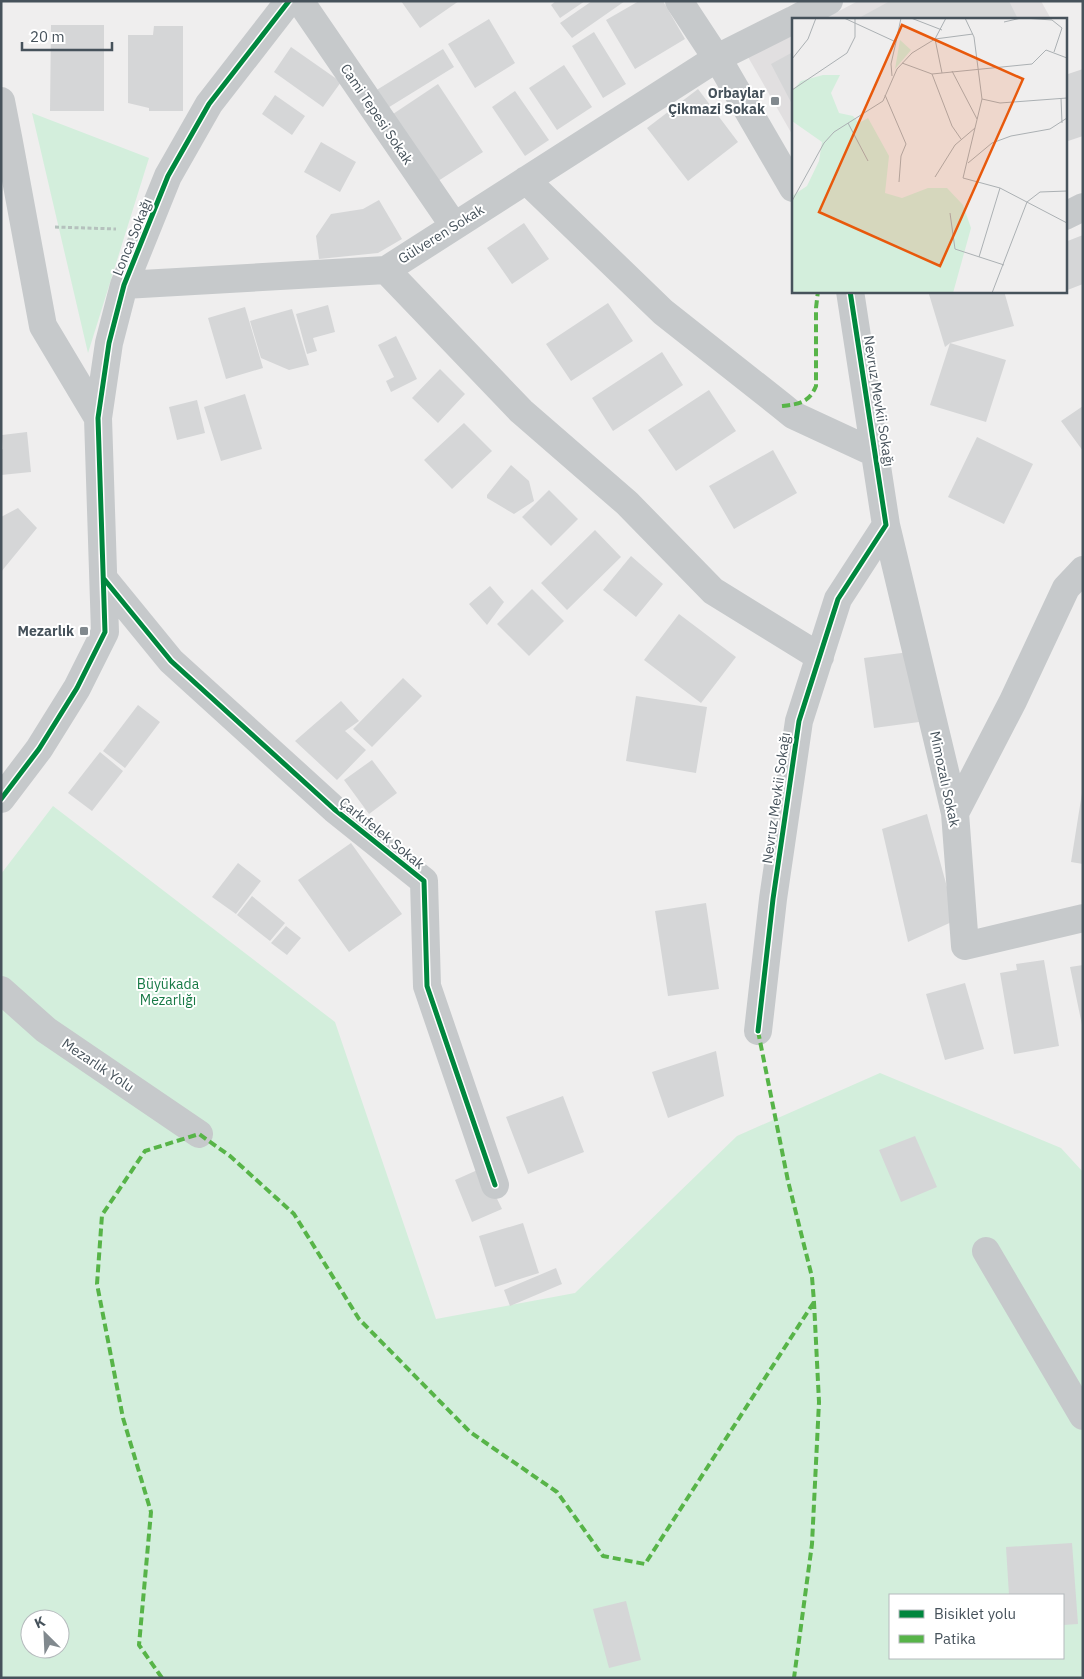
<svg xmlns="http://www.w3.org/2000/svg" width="1084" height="1679" viewBox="0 0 1084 1679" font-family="'IBM Plex Sans',sans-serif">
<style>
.education{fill:#e1dfe0}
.green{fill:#d3eedc;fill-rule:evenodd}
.building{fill:#d5d6d7}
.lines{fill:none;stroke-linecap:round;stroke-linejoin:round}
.path{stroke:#b5c1bd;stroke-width:3;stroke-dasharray:4 2.5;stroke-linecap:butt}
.street{stroke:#c6c9cb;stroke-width:28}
.quiet{stroke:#57b448;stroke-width:4;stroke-dasharray:8 4;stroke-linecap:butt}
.cycleway-casing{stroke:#fff;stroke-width:8}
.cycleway{stroke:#00873e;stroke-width:5}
.poi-dot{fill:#81898e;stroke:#fff;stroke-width:2}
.labels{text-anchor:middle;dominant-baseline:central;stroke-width:4;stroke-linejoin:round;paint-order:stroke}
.poi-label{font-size:14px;font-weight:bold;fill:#46525b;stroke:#fff;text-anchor:end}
.street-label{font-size:14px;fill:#46525b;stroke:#fff}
.park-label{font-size:14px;fill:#187a46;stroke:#fff}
.inset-road{fill:none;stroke:#abb0b3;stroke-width:1}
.view{fill:#e8590c;fill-opacity:0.15;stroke:#e8590c;stroke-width:2.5}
.inset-edge{fill:none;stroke:#46525b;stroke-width:2.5}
</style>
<rect width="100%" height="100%" fill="#efeeee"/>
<!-- education -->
<path class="education" d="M 858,1 L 1041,1 L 1051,19 L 824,19 Z
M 793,34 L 793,136 L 748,57 Z"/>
<!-- green -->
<path class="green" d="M 32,113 L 149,158 L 88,353 Z
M 53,806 L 335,1022 L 436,1319 L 575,1293 L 737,1136 L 880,1073 L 1061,1148 L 1083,1172 L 1083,1678 L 1,1678 L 1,874 ZM 890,1595 L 1063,1595 L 1063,1658 L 890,1658 ZM 30,1619 L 60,1619 L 60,1649 L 30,1649 Z"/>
<!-- building -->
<path class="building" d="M 401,1 L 459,1 L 420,28 Z
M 556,1 L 585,1 L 560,18 L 551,5 Z
M 592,1 L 625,1 L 572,38 L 560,23 Z
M 639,1 L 663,1 L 685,39 L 635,69 L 606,20 Z
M 890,1 L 1009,1 L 1018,19 L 857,19 Z
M 489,19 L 515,63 L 475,88 L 448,44 Z
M 51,25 L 104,25 L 104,111 L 50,111 Z
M 154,26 L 183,26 L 183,111 L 149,111 L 149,108 L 128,103 L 128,35 L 153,35 Z
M 594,32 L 626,84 L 603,98 L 572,46 Z
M 291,47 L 341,82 L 323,107 L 274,72 Z
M 443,49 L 454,67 L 386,109 L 375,91 Z
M 793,52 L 793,106 L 771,64 Z
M 564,65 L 592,107 L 557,130 L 529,88 Z
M 1083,69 L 1083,136 L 1065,142 L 1065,75 Z
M 438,84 L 483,152 L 435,183 L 390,116 Z
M 698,89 L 738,142 L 688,181 L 647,128 Z
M 515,91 L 549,140 L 525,156 L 492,107 Z
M 275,95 L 305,116 L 292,135 L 262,114 Z
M 321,142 L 356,162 L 340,192 L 304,172 Z
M 379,200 L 402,239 L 378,253 L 319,259 L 316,236 L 331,214 L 363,209 Z
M 524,223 L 549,259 L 512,284 L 487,248 Z
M 1083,235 L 1083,284 L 1065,291 L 1065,242 Z
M 928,291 L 1004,291 L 1014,326 L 950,343 L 1006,360 L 986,422 L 930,405 L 950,343 L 945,347 Z
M 608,303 L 633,341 L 571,381 L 546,344 Z
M 328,305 L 335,332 L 313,338 L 317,351 L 307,354 L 296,314 Z
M 245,307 L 263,368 L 226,379 L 208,318 Z
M 292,309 L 309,365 L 289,370 L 261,358 L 250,321 Z
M 396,336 L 417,379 L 391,392 L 386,381 L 394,377 L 378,345 Z
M 662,352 L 683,385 L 613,431 L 592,398 Z
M 440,369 L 465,394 L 438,423 L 412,398 Z
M 709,390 L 736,431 L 676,471 L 648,430 Z
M 245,394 L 262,449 L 221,461 L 204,407 Z
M 197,400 L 205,433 L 177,440 L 169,407 Z
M 1083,406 L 1083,451 L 1061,421 Z
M 464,423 L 492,451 L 452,489 L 424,460 Z
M 27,432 L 31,472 L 1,475 L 1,450 L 3,449 L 2,435 Z
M 977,437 L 1033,464 L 1004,524 L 948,497 Z
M 773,450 L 797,493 L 734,529 L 709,486 Z
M 511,465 L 529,481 L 534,501 L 514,514 L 487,498 L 487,495 Z
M 549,490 L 578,519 L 551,546 L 522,517 Z
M 18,508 L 37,528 L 1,572 L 1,517 Z
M 595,530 L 621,557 L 567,610 L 541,583 Z
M 631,556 L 663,584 L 636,617 L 603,590 Z
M 490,586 L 504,602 L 487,625 L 469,604 Z
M 532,589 L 564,621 L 529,656 L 497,624 Z
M 679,614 L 736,657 L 701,703 L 644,660 Z
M 909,652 L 919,722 L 874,728 L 864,658 Z
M 403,678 L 422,696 L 372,747 L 353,729 Z
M 636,696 L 707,707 L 696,773 L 626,761 Z
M 341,701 L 359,721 L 345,731 L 366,750 L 337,780 L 295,741 Z
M 138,705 L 160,722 L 125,768 L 103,751 Z
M 100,752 L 123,771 L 92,811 L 68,793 Z
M 372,760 L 397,793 L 369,814 L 344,780 Z
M 1082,793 L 1083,793 L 1083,864 L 1071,862 Z
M 927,814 L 956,920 L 908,942 L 882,829 Z
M 351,843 L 402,914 L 349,952 L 298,880 Z
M 238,863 L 261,881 L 236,914 L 212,897 Z
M 252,896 L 285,923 L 270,941 L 237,915 Z
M 706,903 L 719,989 L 668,996 L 655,911 Z
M 286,926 L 301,938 L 287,955 L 271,943 Z
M 1044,960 L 1059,1046 L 1014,1054 L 1000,973 L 1017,970 L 1016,964 Z
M 1083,965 L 1083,1025 L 1082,1025 L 1070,967 Z
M 965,983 L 984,1049 L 945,1060 L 926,994 Z
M 716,1051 L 724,1096 L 668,1118 L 652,1072 Z
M 563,1096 L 584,1152 L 528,1174 L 506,1117 Z
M 915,1136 L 937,1187 L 901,1202 L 879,1150 Z
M 482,1168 L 502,1209 L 472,1222 L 455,1180 Z
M 523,1223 L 539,1273 L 495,1287 L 479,1236 Z
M 556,1268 L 562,1284 L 510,1306 L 504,1290 Z
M 1072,1543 L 1078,1624 L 1063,1625 L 1063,1595 L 1009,1595 L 1006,1547 Z
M 626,1601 L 641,1660 L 609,1668 L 593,1609 Z"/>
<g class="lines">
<!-- path -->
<path class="path" d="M 55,227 L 116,229"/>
<!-- street -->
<path class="street" d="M 300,1 L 454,226
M 679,1 L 725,71 L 793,188
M 795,19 L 829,1
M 1,101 L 9,142 L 1,142
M 9,142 L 43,326 L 98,418
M 526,180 L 663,312 L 782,406 L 793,415 L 875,453
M 1065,216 L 1083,207
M 386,270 L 521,411 L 627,503 L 713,591 L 820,657
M 124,285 L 386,270 L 717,58 L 793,20
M 886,525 L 955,813 L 965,946 L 1083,918
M 104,579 L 171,661 L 334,809 L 424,881 L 427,986 L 495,1185
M 1,799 L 39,749 L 77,688 L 105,632 L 98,418 L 109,343 L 124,285 L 168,176 L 209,104 L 289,1
M 955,813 L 1013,701 L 1066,588 L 1083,570
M 1,990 L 46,1030 L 199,1134
M 758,1031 L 773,899 L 799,721 L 838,599 L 886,525 L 850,291
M 986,1251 L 1083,1416"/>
<!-- quiet -->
<path class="quiet" d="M 782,406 C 799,404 809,403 816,386 L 816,308 L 818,291
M 758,1031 L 788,1181 L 812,1277 L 814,1302 L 819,1402 L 812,1544 L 794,1678
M 162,1678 L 139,1645 L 151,1512 L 123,1418 L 97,1284 L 102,1215 L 145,1151 L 199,1134 L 230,1156 L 294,1214 L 359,1319 L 470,1432 L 557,1492 L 603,1556 L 645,1564 L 814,1302"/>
<defs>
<path id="cycleway" d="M 104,579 L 171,661 L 334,809 L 424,881 L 427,986 L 495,1185
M 1,799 L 39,749 L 77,688 L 105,632 L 98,418 L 109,343 L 124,285 L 168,176 L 209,104 L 289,1
M 758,1031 L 773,899 L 799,721 L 838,599 L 886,525 L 850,291"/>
</defs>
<!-- cycleway casing -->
<use href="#cycleway" class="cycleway-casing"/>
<!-- cycleway -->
<use href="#cycleway" class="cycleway"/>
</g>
<!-- markers -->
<g class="poi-dot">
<rect x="770" y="96" width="10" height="10" rx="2.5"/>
<rect x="79" y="626" width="10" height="10" rx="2.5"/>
</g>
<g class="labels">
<!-- poi labels -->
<g class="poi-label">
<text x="765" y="93">Orbaylar<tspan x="765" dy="16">Çikmazi Sokak</tspan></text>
<text x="74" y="631">Mezarlık</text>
</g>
<!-- street labels -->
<g class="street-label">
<text transform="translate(377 114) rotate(56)">Cami Tepesi Sokak</text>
<text transform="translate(441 234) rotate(-32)">Gülveren Sokak</text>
<text transform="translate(132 237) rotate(-68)">Lonca Sokağı</text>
<text transform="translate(879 401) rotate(81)">Nevruz Mevkii Sokağı</text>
<text transform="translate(945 779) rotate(78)">Mimozalı Sokak</text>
<text transform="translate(776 798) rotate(-82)">Nevruz Mevkii Sokağı</text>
<text transform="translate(382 833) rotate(39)">Çarkıfelek Sokak</text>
<text transform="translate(98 1065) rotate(34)">Mezarlık Yolu</text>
</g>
<!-- park labels -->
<g class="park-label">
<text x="168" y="984">Büyükada<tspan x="168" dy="16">Mezarlığı</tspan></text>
</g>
</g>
<!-- overview -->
<g transform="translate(792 18)">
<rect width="275" height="275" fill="#efeeee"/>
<path d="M 108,22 L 119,32 L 103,51 ZM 31,57 L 48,57 L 39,75 L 47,95 L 61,98 L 67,105 L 76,100 L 97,138 L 93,175 L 110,180 L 136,170 L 155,170 L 171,187 L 179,210 L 161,275 L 0,275 L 0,178 L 15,168 L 27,143 L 30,124 L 0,103 L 0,73 L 9,63 Z" fill="#d3eedc"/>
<path class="inset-road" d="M 52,0 L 104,24 L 109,0M 119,0 L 150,12M 232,0 L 260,2 L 270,10M 212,4 L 229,0M 262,34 L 270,10M 0,41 L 16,21 L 24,0M 110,45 L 140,56 L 240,46 L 254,32 L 275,40M 160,53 L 185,101M 150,55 L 143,21 L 181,16M 140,56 L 160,108 L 169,121M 100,58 L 99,46 L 104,24M 0,72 L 55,35 L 63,19 L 63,0M 93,77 L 114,126 L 109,138 L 107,164M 269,80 L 270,105M 190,81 L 208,85 L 275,80M 56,105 L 76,143M 183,110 L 171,160 L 208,170 L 275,205M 176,145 L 200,125 L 219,118 L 258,111 L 275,100M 143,159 L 163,127 L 183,110 L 190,81 L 182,19 L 173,0M 0,183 L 32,125 L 42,114 L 91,83 L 105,51 L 120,35 L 143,21 L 154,0M 158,195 L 163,231 L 212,247M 187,239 L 208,170M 200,275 L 235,184 L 248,174 L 275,173"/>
<path class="view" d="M 110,7 L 231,61 L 148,248 L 27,194 Z"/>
<rect width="275" height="275" class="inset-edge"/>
</g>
<!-- border -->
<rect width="1084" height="1679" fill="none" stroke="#46525b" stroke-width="5"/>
<!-- legend -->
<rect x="889" y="1594" width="175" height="65" fill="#ffffff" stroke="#b5babd"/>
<rect x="899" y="1610" width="25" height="8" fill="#00873e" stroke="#b5babd"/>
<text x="934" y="1619" font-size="15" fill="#46525b">Bisiklet yolu</text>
<rect x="899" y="1635" width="25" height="8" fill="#57b448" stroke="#b5babd"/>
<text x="934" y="1644" font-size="15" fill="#46525b">Patika</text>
<!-- north arrow -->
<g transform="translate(45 1634) rotate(336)"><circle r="24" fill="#ffffff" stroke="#b5babd"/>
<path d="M0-4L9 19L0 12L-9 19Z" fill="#81898e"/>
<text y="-8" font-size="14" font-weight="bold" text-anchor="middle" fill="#46525b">K</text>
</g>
<!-- scale -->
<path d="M22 42v8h90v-8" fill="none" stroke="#46525b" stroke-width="2.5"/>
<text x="30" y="42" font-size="15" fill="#46525b" stroke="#ffffff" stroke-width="4" paint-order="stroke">20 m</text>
</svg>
